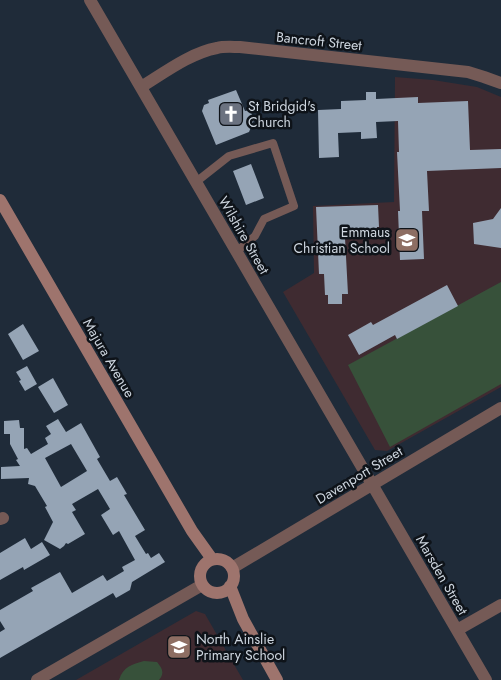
<svg xmlns="http://www.w3.org/2000/svg" width="501" height="680" viewBox="0 0 501 680" font-family="Jost,sans-serif">
<style>
.education{fill:#3f2b31}
.green{fill:#37513a}
.building{fill:#95a4b5;fill-rule:evenodd}
.lines{fill:none;stroke-linecap:round;stroke-linejoin:round}
.lane{stroke:#755a56;stroke-width:8}
.street{stroke:#755a56;stroke-width:12}
.secondary{stroke:#9e746d;stroke-width:12}
.labels{text-anchor:middle;dominant-baseline:central;stroke-width:5;stroke-linejoin:round;paint-order:stroke}
.street-label{font-size:14px;fill:#ced6df;stroke:#0e1319}
.poi-label{font-size:14px;fill:#ced6df;stroke:#0e1319;text-anchor:start}
</style>
<rect width="100%" height="100%" fill="#1f2b39"/>
<!-- education -->
<path class="education" d="M 395,77 L 433,80 L 477,87 L 501,97 L 501,387 L 387,451 L 375,450 L 283,292 L 314,273 L 313,206 L 394,202 Z
M 196,611 L 205,614 L 243,680 L 76,680 Z"/>
<!-- green -->
<path class="green" d="M 501,282 L 501,384 L 390,447 L 348,365 Z
M 144,661 L 157,662 C 162,668 165,673 159,680 L 119,680 C 123,667 132,664 144,661 Z"/>
<!-- building -->
<path class="building" d="M 236,90 L 245,111 L 250,110 L 254,120 L 249,132 L 216,145 L 202,111 L 204,105 L 209,103 L 208,100 Z
M 366,92 L 376,92 L 376,99 L 418,97 L 418,103 L 468,101 L 470,150 L 501,149 L 501,168 L 427,171 L 429,211 L 422,211 L 424,259 L 400,260 L 398,211 L 400,211 L 397,152 L 399,152 L 398,121 L 376,122 L 377,138 L 361,139 L 361,132 L 338,133 L 339,157 L 319,158 L 318,110 L 341,109 L 341,101 L 366,100 Z
M 251,164 L 264,198 L 246,205 L 233,171 Z
M 378,205 L 379,227 L 377,227 L 376,237 L 345,238 L 348,294 L 342,294 L 342,304 L 328,304 L 328,295 L 325,295 L 324,274 L 319,274 L 316,207 Z
M 501,208 L 501,248 L 474,244 L 473,223 L 493,219 Z
M 447,285 L 458,306 L 397,339 L 395,335 L 359,355 L 348,335 L 371,322 L 373,325 Z
M 23,324 L 39,351 L 23,360 L 8,334 Z
M 27,366 L 37,384 L 25,391 L 19,381 L 21,380 L 16,372 Z
M 53,378 L 68,405 L 54,413 L 38,387 Z
M 58,419 L 66,432 L 81,423 L 100,457 L 97,459 L 110,481 L 117,477 L 127,494 L 124,495 L 145,530 L 135,536 L 146,554 L 148,553 L 151,558 L 159,553 L 165,562 L 132,582 L 130,590 L 116,598 L 113,593 L 0,658 L 0,632 L 5,629 L 0,621 L 0,610 L 33,591 L 31,588 L 60,572 L 72,593 L 103,575 L 107,581 L 124,571 L 122,567 L 135,560 L 119,531 L 113,535 L 101,515 L 110,509 L 98,489 L 72,504 L 76,510 L 72,512 L 85,534 L 68,544 L 66,543 L 64,546 L 60,549 L 44,540 L 53,522 L 45,507 L 47,506 L 35,486 L 28,484 L 29,478 L 1,479 L 1,467 L 20,466 L 16,460 L 18,459 L 10,444 L 10,434 L 4,434 L 4,421 L 19,420 L 20,428 L 24,428 L 24,449 L 27,448 L 31,454 L 48,444 L 45,438 L 51,434 L 46,426 ZM 71,444 L 87,471 L 61,487 L 45,458 Z
M 25,538 L 31,549 L 42,542 L 50,555 L 24,570 L 23,567 L 0,580 L 0,553 Z"/>
<g class="lines">
<!-- lane -->
<path class="lane" d="M 196,182 L 229,156 L 273,143 L 294,206 L 264,219 L 255,236 L 236,252"/>
<!-- street -->
<path class="street" d="M 90,0 L 486,680
M 141,87 C 164,73 190,53 217,48 C 224,46 233,47 240,47 L 468,72 L 484,77 L 501,83
M 0,519 L 3,518
M 232,568 L 501,408
M 457,630 L 501,605
M 37,680 L 202,585"/>
<!-- secondary -->
<path class="secondary" d="M 0,200 L 192,531 L 212,559
M200 576a17 17 0 1 1 34 0a17 17 0 1 1-34 0Z
M 230,586 L 243,619 L 277,680"/>
</g>
<!-- icons -->
<defs>
<symbol id="church-square" viewBox="-11 -11 22 22"><rect x="-9" y="-9" width="18" height="18" rx="4" fill="#6b7280" stroke="#0e1319"/><path d="M-1.2-6h2.4v3.5h3.3v2.4h-3.3V6h-2.4V-.1h-3.3v-2.4h3.3Z" fill="#fff"/></symbol>
<symbol id="school-square" viewBox="-11 -11 22 22"><rect x="-9" y="-9" width="18" height="18" rx="4" fill="#8d6e63" stroke="#0e1319"/><path d="M0-5L7-2L0 1L-7-2ZM-4 1L0 2.5L4 1V4Q0 6-4 4Z" fill="#fff"/></symbol>
</defs>
<g fill-rule="evenodd">
<use href="#church-square" x="217" y="100" width="28" height="28"/>
<use href="#school-square" x="393" y="226" width="28" height="28"/>
<use href="#school-square" x="165" y="633" width="28" height="28"/>
</g>
<g class="labels">
<!-- street labels -->
<g class="street-label">
<text transform="translate(319 41) rotate(6)">Bancroft Street</text>
<text transform="translate(244 235) rotate(60)">Wilshire Street</text>
<text transform="translate(109 358) rotate(60)">Majura Avenue</text>
<text transform="translate(359 475) rotate(-31)">Davenport Street</text>
<text transform="translate(442 575) rotate(60)">Marsden Street</text>
</g>
<!-- poi labels -->
<g class="poi-label">
<text x="248" y="106">St Bridgid's<tspan x="248" dy="16">Church</tspan></text>
<text x="390" y="232" text-anchor="end">Emmaus<tspan x="390" dy="16">Christian School</tspan></text>
<text x="196" y="639">North Ainslie<tspan x="196" dy="16">Primary School</tspan></text>
</g>
</g>
</svg>
